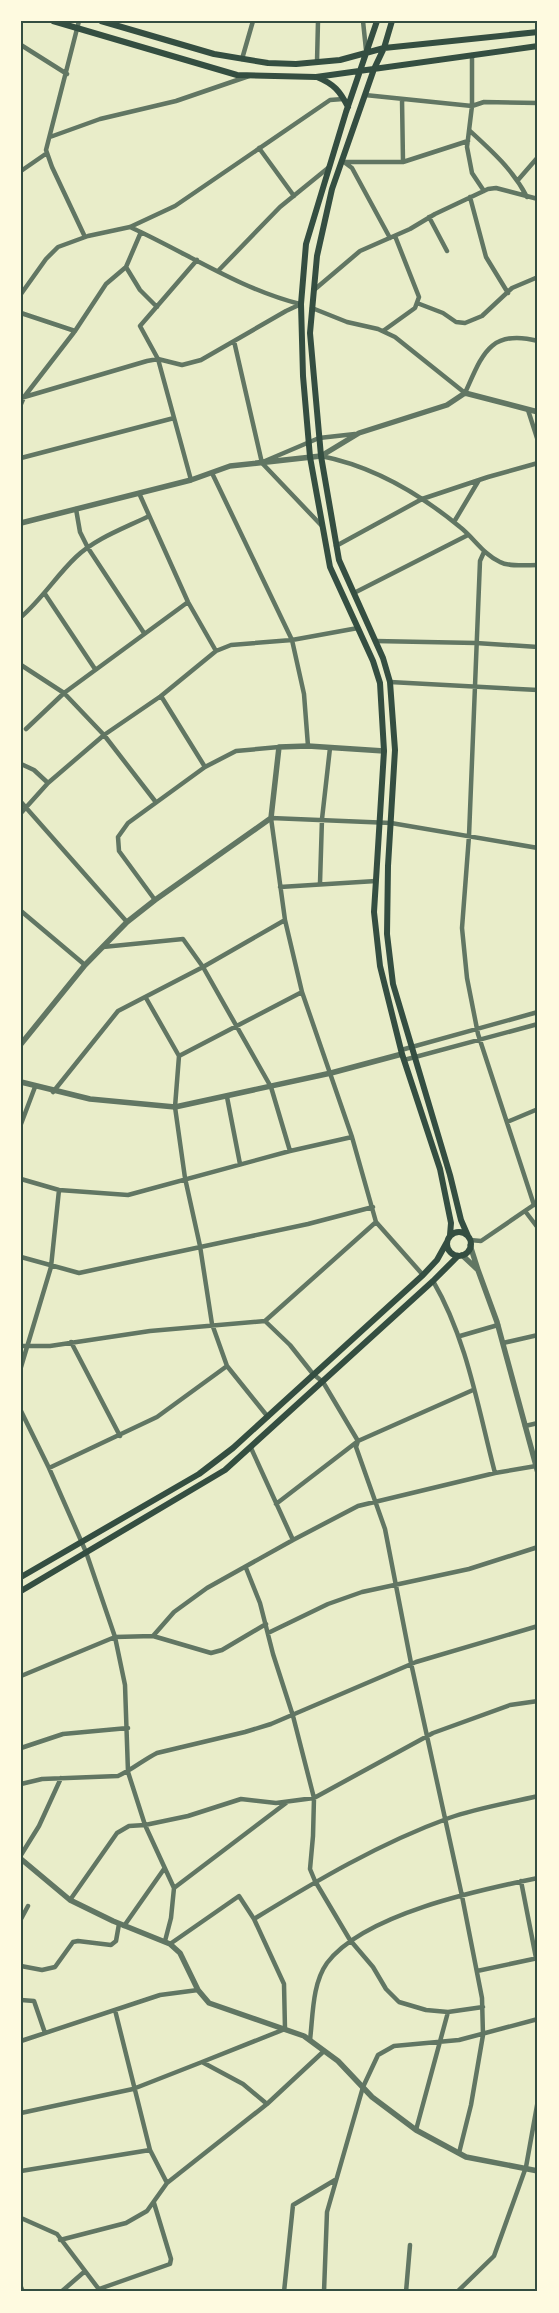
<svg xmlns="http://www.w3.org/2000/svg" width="559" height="2313" viewBox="0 0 559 2313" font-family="'Titillium Web',sans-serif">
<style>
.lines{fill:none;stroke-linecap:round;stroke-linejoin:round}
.minor{stroke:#617663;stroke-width:4.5}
.tertiary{stroke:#617663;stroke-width:5.5}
.secondary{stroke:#344e41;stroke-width:6}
.neatline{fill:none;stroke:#344e41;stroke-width:2}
</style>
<rect width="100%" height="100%" fill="#e9edc9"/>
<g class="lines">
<!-- minor -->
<path class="minor" d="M 79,21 L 46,150 L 52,167 L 85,237
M 363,21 L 366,50
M 21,45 L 67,74
M 472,55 L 472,106 L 467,147 L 472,173 L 484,191
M 242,59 L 253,21
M 317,62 L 318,21
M 365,95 L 472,106 L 484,102 L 538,103
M 470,131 C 492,151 513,170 527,197
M 50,137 L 100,119 L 176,101 L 249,76
M 259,148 L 294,196
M 344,162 L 403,162 L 402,99
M 344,162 L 352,168 L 390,238
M 403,162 L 468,141
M 21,171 L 47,153
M 518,180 L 538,157
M 470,197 L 486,257 L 508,293
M 429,217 L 447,251
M 130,227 C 187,253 240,289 300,304
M 126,267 L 140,290 L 157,307
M 218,271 L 280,207 L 328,168
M 314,290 L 360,251 L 410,229 L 435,214 L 488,189 L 496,188 L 538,199
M 21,294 L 46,259 L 58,247 L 88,236 L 130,227 L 175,206 L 330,100 L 343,99
M 417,303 L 443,313 L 456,322 L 465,323 L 482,316 L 512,288 L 538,277
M 312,308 L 347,322 L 378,329 L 395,337 L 465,393 C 482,356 489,328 538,341
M 21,313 L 75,331
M 383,331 L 415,308 L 419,297 L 395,236
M 234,341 L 262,463 L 321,525
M 21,398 L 147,361 L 158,359 L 182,365 L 201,360 L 286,311 L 301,304
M 21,404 L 24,397 L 75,331 L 106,284 L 126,267 L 141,232
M 528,410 L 538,441
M 321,456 C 372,466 420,494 460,527 C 474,538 483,554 500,562 C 509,567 527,565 538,565
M 21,458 L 174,418
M 265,461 L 319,438 L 355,434
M 212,473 L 292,640 L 304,694 L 308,746
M 191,480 L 158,359 L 140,326 L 197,260
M 139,493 L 188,602 L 216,651
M 76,509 L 80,532 L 88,548 L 144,633
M 454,522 L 479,480
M 336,546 L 422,499 L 488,477 L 538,463
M 484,552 L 480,561 L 469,836 L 462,928 L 467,978 L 478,1034 L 534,1205
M 354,593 L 468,535
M 45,594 L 95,669
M 21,617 C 42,599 56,576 76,557 C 96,538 125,528 149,516
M 375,641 L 476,643 L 538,647
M 21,665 L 64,693 L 104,735 L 155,801
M 390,682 L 538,690
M 161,696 L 205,767
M 26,729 L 64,693 L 188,602
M 21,764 L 34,770 L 48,783
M 21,802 L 127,922
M 21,813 L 48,783 L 104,735 L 161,696 L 216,651 L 231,645 L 292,640 L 358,628
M 320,883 L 322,819 L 330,748
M 280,887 L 376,881
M 155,900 L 119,851 L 118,837 L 128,823 L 205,767 L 236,751 L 279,747
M 21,911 L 85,965
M 103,947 L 183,939 L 203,967 L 271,1087 L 290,1151
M 146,998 L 179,1056
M 401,1050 L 538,1012
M 404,1060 L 538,1024
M 53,1092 L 118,1011 L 203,967 L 285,920
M 227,1097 L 240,1164
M 507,1122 L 538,1109
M 21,1124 L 35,1087
M 21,1179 L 59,1190 L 128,1195 L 290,1151 L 352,1137
M 525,1211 L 538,1228
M 470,1240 L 481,1241 L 538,1202
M 21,1257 L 79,1273 L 308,1224 L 373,1207
M 423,1275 L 376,1222 L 352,1137 L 302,992 L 285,920 L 271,818 L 391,823 L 538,848
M 433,1281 C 467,1339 478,1408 495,1473
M 265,1321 L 376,1222
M 460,1336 L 498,1325
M 71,1342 L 120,1436
M 503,1343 L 538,1335
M 21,1346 L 50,1346 L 150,1331 L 265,1321 L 290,1345 L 313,1374 L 323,1382 L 358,1441 L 356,1447 L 385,1529 L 411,1663 L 462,1896 L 482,1998 L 483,2035 L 471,2105 L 459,2153
M 21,1367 L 51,1267 L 59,1190
M 21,1411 L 49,1468 L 86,1552 L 115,1637 L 125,1685 L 128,1772 L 145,1825 L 174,1888 L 171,1918 L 165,1941
M 268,1417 L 227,1366 L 212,1324 L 200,1246 L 185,1178 L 175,1107 L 179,1056 L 302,992
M 525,1426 L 538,1423
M 251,1448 L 293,1540
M 49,1468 L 157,1417 L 227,1366
M 276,1504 L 358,1441 L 473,1390
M 246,1568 L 260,1603 L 273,1654 L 293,1716 L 314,1798 L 313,1836 L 310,1869 L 315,1881 L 350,1940 L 373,1967 L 386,1989 L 399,2002 L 426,2010 L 448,2012 L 483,2007
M 268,1633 L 328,1604 L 362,1592 L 469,1569 L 538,1547
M 153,1636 L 211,1653 L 222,1650 L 266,1624
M 21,1676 L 115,1637 L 153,1636 L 174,1612 L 207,1588 L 293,1540 L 358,1506 L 495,1473 L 536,1466
M 21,1748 L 63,1734 L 128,1728
M 21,1784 L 42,1779 L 118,1776 C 132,1770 143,1760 157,1753 L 245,1732 L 271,1724 L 416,1662 L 538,1626
M 21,1855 L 39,1826 L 61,1778
M 521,1881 L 536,1958
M 174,1888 L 286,1803
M 70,1900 L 117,1833 L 129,1826 L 145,1825 L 188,1816 L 241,1799 L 276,1803 L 314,1798 L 433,1733 L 510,1705 L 538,1701
M 21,1919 L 28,1906
M 124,1926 L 164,1869
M 170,1944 L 239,1896 L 254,1919 C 316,1881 380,1843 449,1818 C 477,1808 509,1803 538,1796
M 21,1966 L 42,1970 L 55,1967 L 73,1942 L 78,1941 L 111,1945 L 116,1941 L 119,1924
M 477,1971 L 538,1958
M 21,2000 L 34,2001 L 45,2033
M 115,2010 L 150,2150 L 167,2183
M 310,2040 C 313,2016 312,1984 327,1963 C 364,1914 479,1890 538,1878
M 21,2041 L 160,1995 L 198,1990
M 202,2062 L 285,2029 L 284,1984 L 254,1919
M 21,2113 L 133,2089 L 202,2062 L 243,2084 L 267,2104
M 416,2130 L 448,2012
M 21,2171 L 150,2150
M 21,2218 L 57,2234 L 101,2292
M 60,2240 L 126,2223 L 147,2211 L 167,2183 L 267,2104 L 324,2051
M 21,2287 L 23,2292
M 99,2289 L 170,2264 L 171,2259 L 154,2203
M 61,2292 L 84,2272
M 284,2292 L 293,2205 L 335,2180
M 324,2292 L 327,2212 L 363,2087 L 378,2055 L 394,2046 L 459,2040 L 538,2019
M 406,2292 L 410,2245
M 457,2292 L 494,2256 L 526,2167 L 538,2100"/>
<!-- tertiary -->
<path class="tertiary" d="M 21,523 L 191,480 L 230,466 L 321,456 L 359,433 L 447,405 L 465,393 L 538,412
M 21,1044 L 85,965 L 127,922 L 155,900 L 271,818 L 279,747 L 308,746 L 384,751
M 21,1082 L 90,1099 L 175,1107 L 331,1073 L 402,1054
M 462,1255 L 478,1270 L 470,1245
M 478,1270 L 497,1322 L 538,1473
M 21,1859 L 70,1900 L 113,1921 L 170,1944 L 180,1953 L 198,1990 L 209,2003 L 304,2036 L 338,2061 L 372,2097 L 416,2130 L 466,2157 L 538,2171"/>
<!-- secondary -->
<path class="secondary" d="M 53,21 L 237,75 L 316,77 L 538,46
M 101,21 L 214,54 L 268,63 L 296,64 L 340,60 L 384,48 L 538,32
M 377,21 L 346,112 L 306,244 L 301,304 L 303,376 L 310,457 L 330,567 L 373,661 L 380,683 L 384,751 L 374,912 L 380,966 L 402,1054 L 440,1169 L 451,1223 L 450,1235
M 392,21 L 384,48 L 374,69 L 332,189 L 317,256 L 310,333 L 321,456 L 339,560 L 383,658 L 390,682 L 395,750 L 388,866 L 387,934 L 393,984 L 450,1175 L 461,1220 L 468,1236
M 317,77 C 334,84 340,91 348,107
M447 1244a12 12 0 1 1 24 0a12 12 0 1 1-24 0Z
M 21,1577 L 199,1474 L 233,1448 L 423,1275 L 437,1260 L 447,1242
M 21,1591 L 225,1470 L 433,1281 L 458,1256"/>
</g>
<!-- border -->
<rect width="559" height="2313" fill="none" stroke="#fefae0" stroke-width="45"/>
<rect x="22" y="22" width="514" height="2268" class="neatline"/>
</svg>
